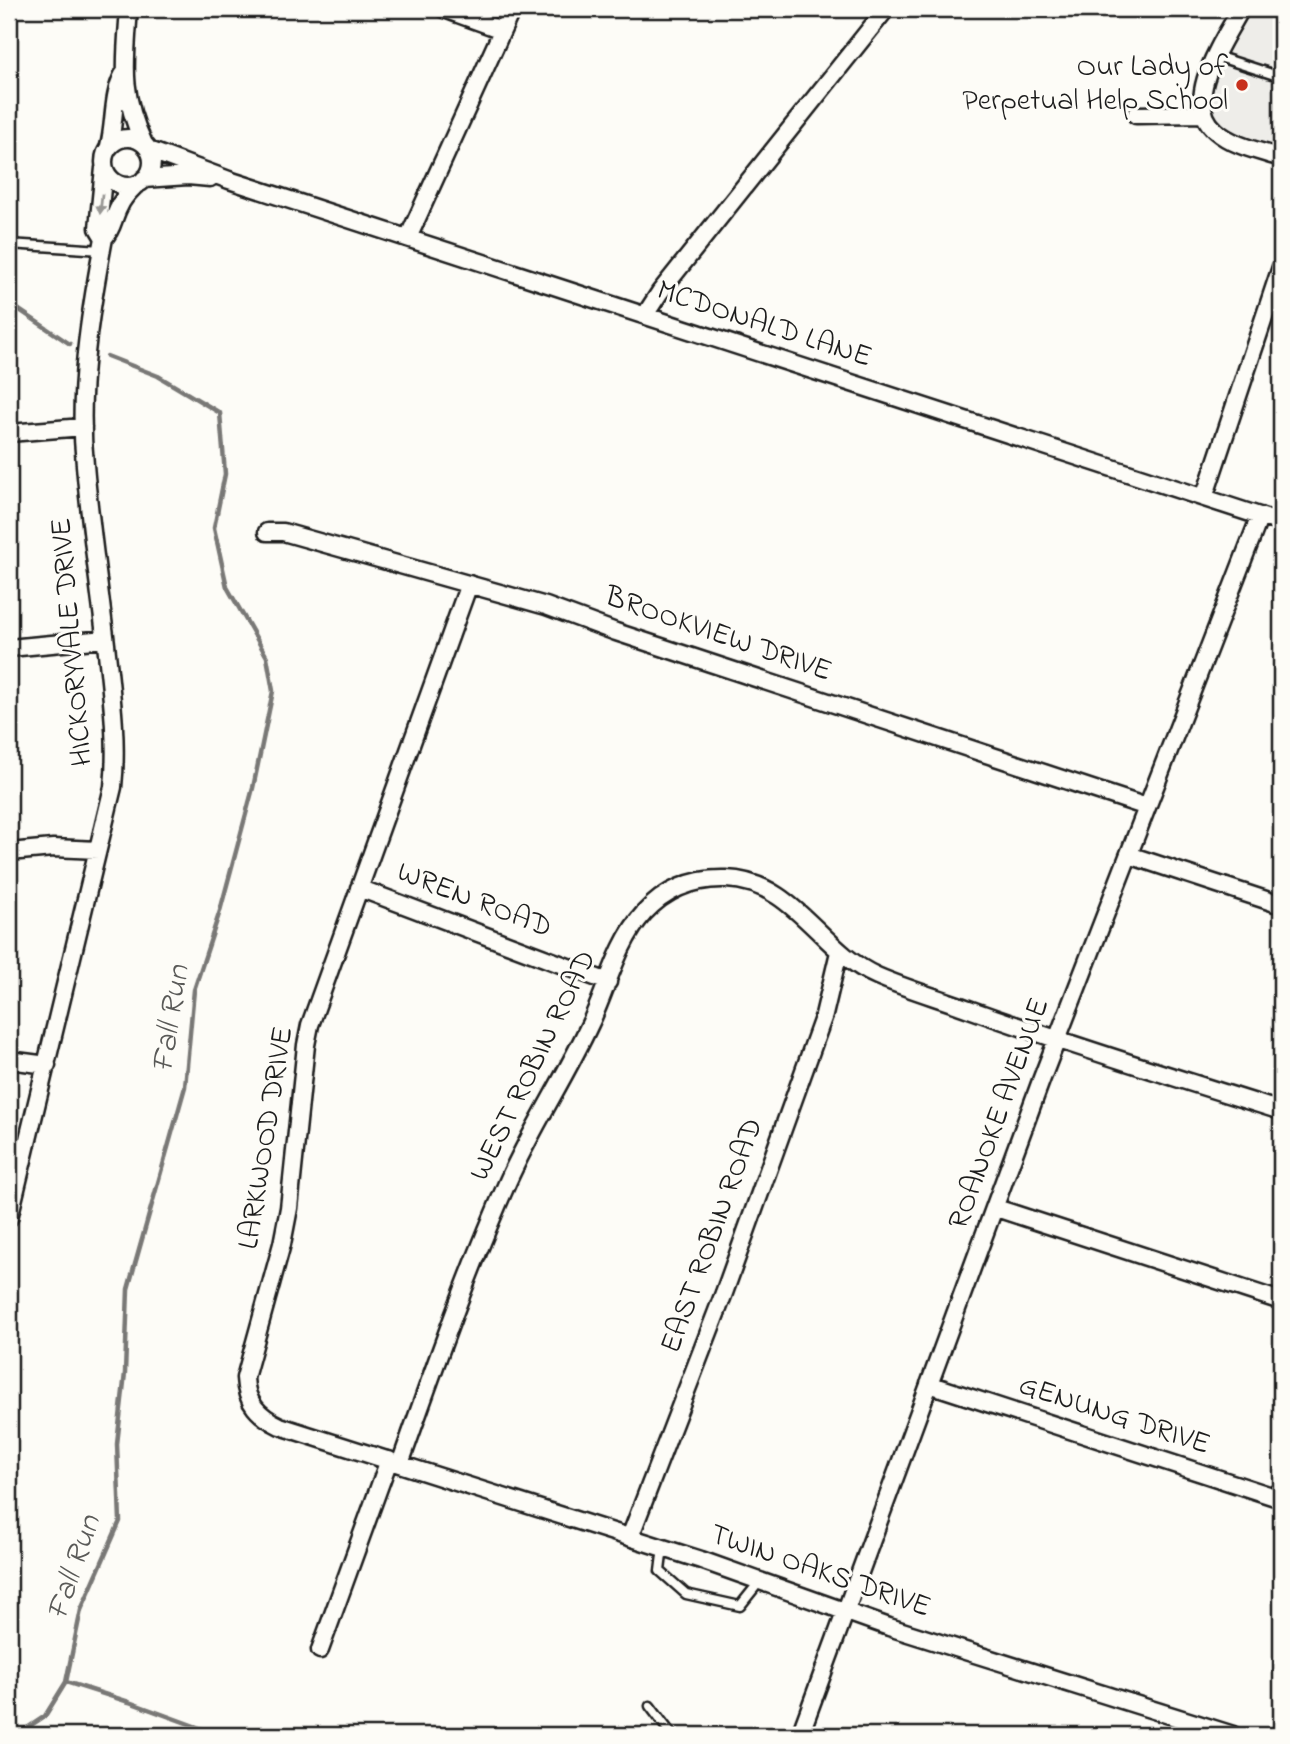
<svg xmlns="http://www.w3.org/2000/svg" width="1290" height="1744" viewBox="0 0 1290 1744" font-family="'Indie Flower',sans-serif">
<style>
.built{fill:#eeede9}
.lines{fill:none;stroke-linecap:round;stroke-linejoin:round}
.stream{stroke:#797876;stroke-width:4.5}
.lane-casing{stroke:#1c1c1c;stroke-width:13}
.street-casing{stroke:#1c1c1c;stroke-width:21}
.lane{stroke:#fdfcf7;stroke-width:8}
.street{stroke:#fdfcf7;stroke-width:16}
.oneway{fill:#989794}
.poi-dot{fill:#c8321e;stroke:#fdfcf7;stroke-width:2.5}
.labels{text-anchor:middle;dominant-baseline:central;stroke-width:6;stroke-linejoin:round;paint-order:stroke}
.poi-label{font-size:30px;fill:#1c1c1c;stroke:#fdfcf7;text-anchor:end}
.street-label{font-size:30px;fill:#1c1c1c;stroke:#fdfcf7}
.water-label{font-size:32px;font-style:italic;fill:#5a5a58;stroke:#fdfcf7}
</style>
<rect width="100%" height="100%" fill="#fdfcf7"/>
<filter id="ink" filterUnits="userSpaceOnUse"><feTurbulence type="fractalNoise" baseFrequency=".0143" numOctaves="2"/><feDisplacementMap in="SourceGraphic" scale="14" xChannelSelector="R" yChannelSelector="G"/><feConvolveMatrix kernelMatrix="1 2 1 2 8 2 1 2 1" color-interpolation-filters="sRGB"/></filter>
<g filter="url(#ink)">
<!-- built -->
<path class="built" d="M 1241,9 L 1281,9 L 1281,158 L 1221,134 L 1201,106 Z"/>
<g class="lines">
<!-- stream -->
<path class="stream" d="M 9,303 L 70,344
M 66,1682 L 129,1702 L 219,1735
M 9,1733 L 18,1734 L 45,1716 L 66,1682 L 81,1610 L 120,1521 L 117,1444 L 125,1373 L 128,1289 L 185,1087 L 194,990 L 220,911 L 253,788 L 273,691 L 267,657 L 227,587 L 214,528 L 225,474 L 220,413 L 158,376 L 107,356"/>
<defs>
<path id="lane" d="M 1216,56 L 1281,77
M 9,244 L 102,250
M 663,1547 L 660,1571 L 686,1594 L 740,1606 L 760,1581
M 650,1706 L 672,1735"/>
<path id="street" d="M 129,9 C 125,63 120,93 144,144
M 444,9 L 502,30
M 1241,9 C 1224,40 1180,101 1216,131 C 1233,146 1260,151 1281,158
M 1136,115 L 1202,114
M104 162a24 24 0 1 1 48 0a24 24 0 1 1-48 0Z
M 109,146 C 115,123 112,96 123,75
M 149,150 L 229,180 L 1281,523
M 144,179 L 188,176 L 210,178
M 104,238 L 98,228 L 104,168
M 408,238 L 512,9
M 645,315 L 660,292 L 886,9
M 9,433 L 83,427
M 1204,498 L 1281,267
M 267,532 L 283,532 L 546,606 L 616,632 L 1147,807
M 469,584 L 310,1025 L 306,1045 L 289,1208 L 282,1244 L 245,1378 C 246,1403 259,1416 280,1426 L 701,1560 L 889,1627 L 1233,1735
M 9,648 L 105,639
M 9,852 L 53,848 L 98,850
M 1129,855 L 1281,905
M 359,888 L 608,982
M 9,1060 L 47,1065
M 996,1208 L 1281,1301
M 9,1218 L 113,787 C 118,740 111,691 106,644 C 99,584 90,525 85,465 C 77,389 90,312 104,238 C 113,229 113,218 119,207 C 123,197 130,191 137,184
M 929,1384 L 1281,1499
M 400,1464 C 434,1369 467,1273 508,1181 C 532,1127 565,1078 590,1024 C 607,989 617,943 644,913 C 666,889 694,878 726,879 C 794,881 820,951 877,976 C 907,989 939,998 969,1009 C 1072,1046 1177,1078 1281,1111
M 630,1537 L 724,1293 L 824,1015 L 839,952
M 320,1650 L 389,1460
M 800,1735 L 1042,1078 L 1260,516"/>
</defs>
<!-- lane casing -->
<use href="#lane" class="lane-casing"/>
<!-- street casing -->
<use href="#street" class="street-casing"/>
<!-- lane -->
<use href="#lane" class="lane"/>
<!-- street -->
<use href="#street" class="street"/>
</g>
<!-- one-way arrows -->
<defs><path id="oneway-solid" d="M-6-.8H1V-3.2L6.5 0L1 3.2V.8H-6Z" transform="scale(1.75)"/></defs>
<use class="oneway" href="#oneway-solid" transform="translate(101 204) rotate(96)"/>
</g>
<!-- markers -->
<circle class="poi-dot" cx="1242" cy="85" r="7"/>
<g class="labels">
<!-- poi labels -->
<g class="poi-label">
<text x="1228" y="68">Our Lady of<tspan x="1228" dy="34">Perpetual Help School</tspan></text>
</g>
<!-- street labels -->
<g class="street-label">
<text transform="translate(764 325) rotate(18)">MCDONALD LANE</text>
<text transform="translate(718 635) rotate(19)">BROOKVIEW DRIVE</text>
<text transform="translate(73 642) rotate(-95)">HICKORYVALE DRIVE</text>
<text transform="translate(474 901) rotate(21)">WREN ROAD</text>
<text transform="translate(534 1066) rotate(-64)">WEST ROBIN ROAD</text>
<text transform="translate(1000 1114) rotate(-70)">ROANOKE AVENUE</text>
<text transform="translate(267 1138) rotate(-81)">LARKWOOD DRIVE</text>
<text transform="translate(713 1236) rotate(-70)">EAST ROBIN ROAD</text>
<text transform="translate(1114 1416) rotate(18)">GENUNG DRIVE</text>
<text transform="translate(820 1572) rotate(19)">TWIN OAKS DRIVE</text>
</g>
<!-- water labels -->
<g class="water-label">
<text transform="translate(172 1019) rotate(-81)">Fall Run</text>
<text transform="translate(75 1568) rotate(-71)">Fall Run</text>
</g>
</g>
<!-- margin -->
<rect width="1290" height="1744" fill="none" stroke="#fdfcf7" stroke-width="35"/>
<rect x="18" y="18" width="1255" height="1709" fill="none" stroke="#1c1c1c" stroke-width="2.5" filter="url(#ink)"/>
</svg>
